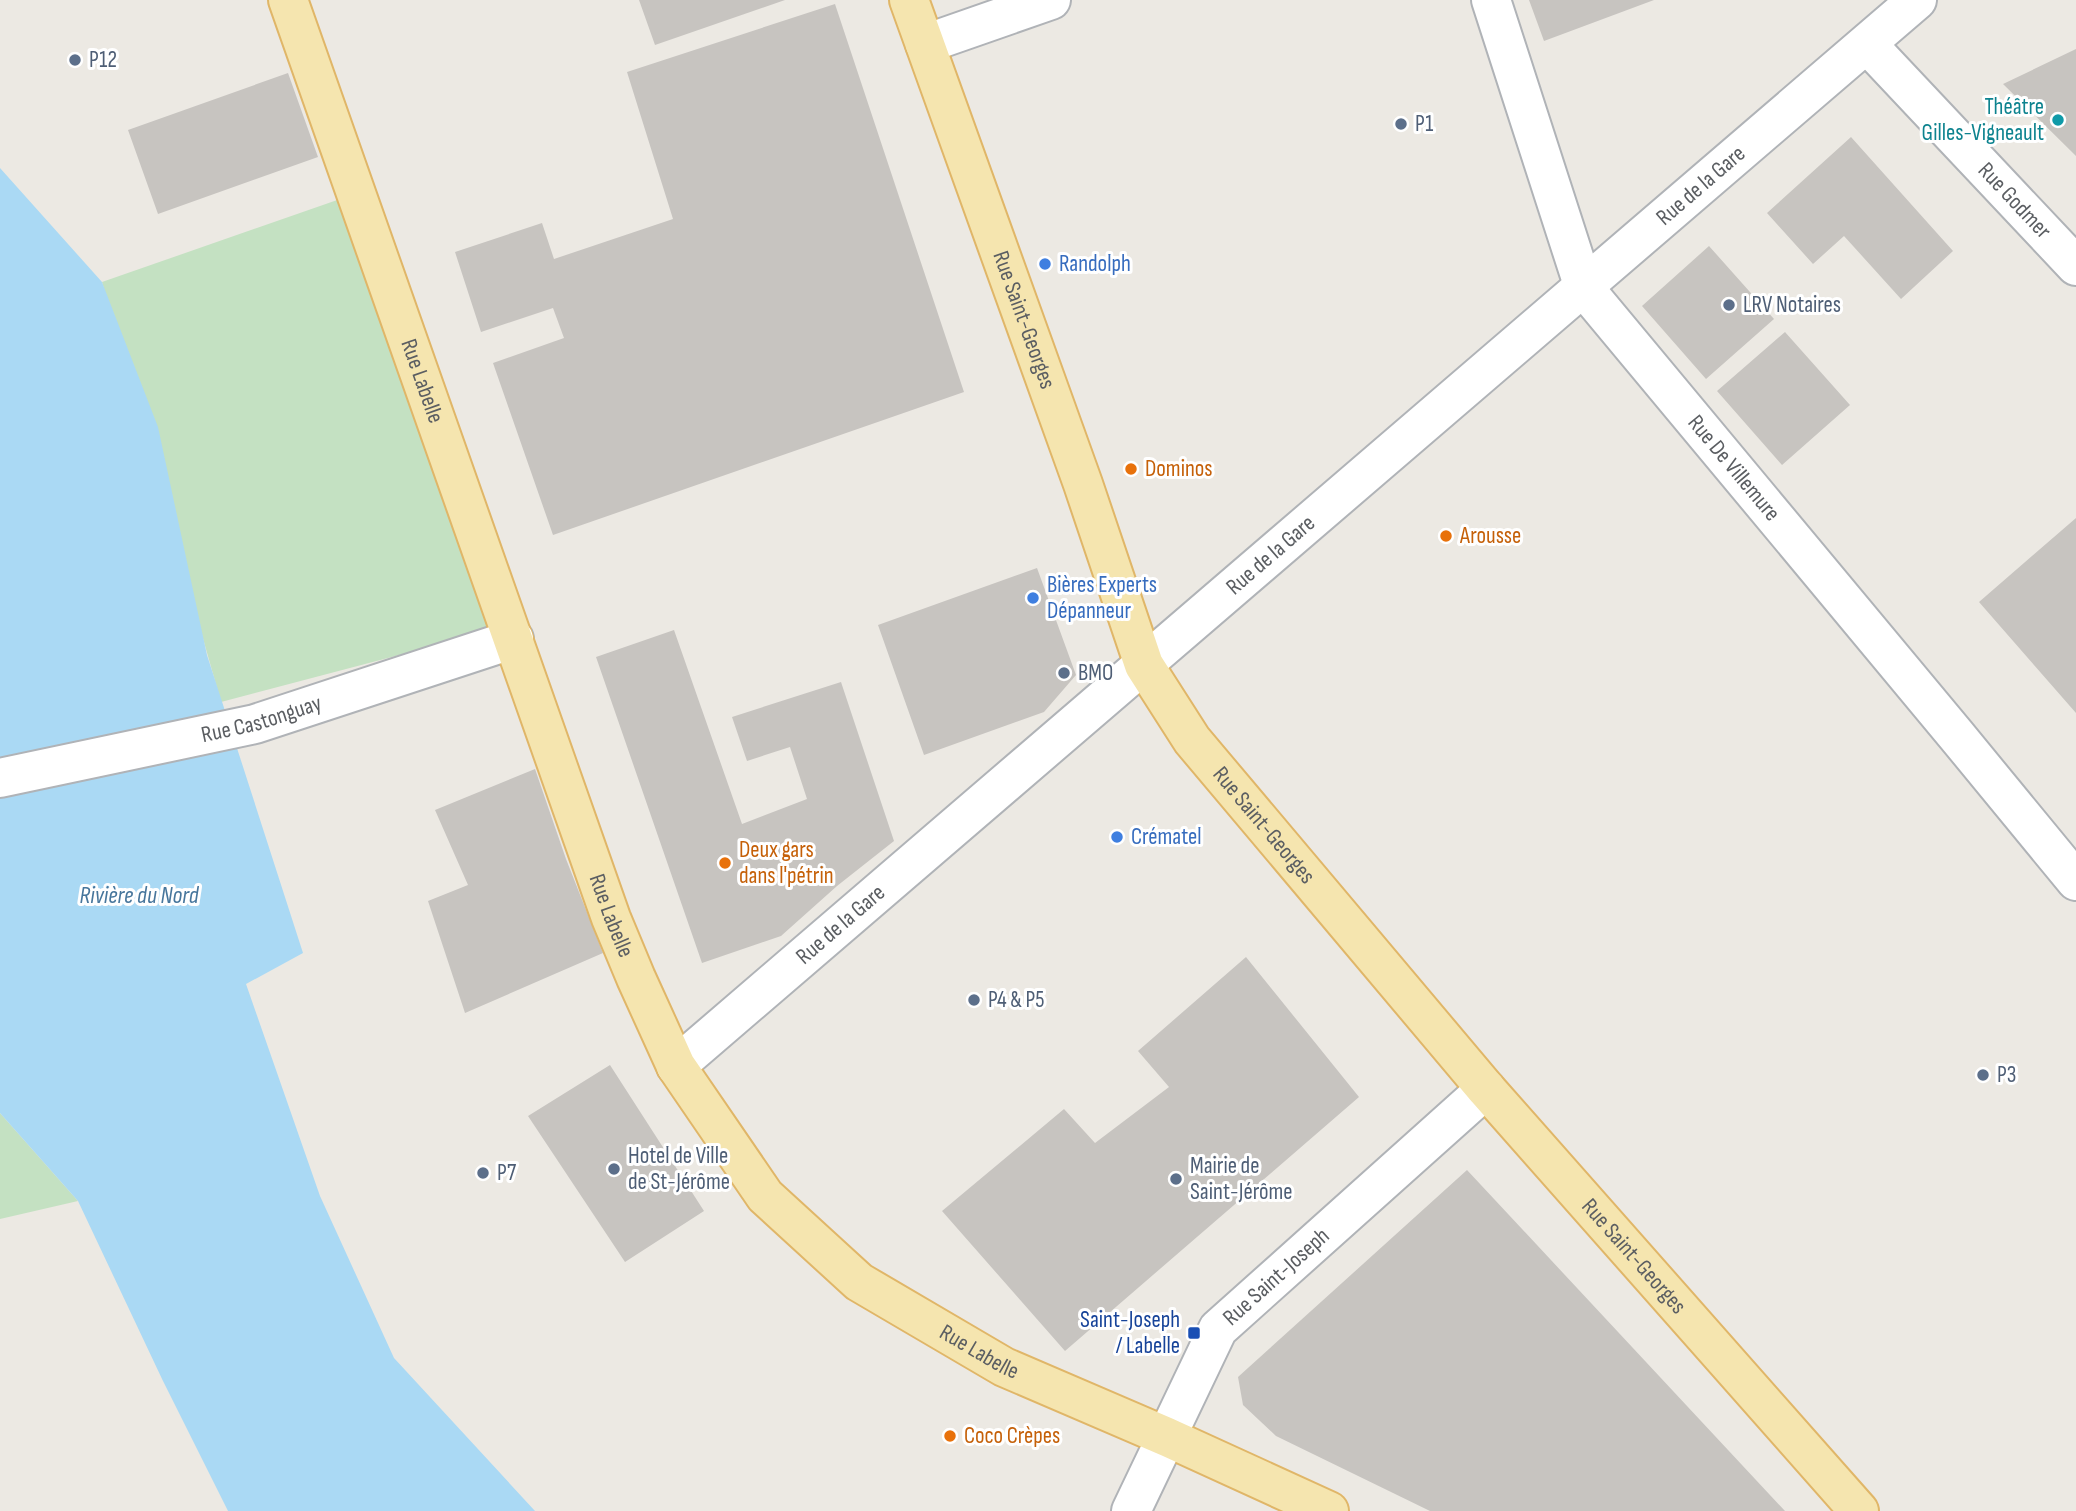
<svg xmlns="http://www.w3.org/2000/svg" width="2076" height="1511" viewBox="0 0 2076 1511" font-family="'Sofia Sans Condensed',sans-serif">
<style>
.green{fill:#c4e1c2}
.water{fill:#aad9f4}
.building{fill:#c7c4c0}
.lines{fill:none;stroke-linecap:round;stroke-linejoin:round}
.minor-casing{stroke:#b0b3b7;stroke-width:42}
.major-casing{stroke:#e0b668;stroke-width:42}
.minor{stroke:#fff;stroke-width:38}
.major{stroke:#f5e5af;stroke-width:38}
.service-dot{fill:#5c6f8a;stroke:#fff;stroke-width:2.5}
.culture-dot{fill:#0f9aa8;stroke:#fff;stroke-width:2.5}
.shop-dot{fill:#3f7fe0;stroke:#fff;stroke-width:2.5}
.food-dot{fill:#e8710a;stroke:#fff;stroke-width:2.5}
.transit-dot{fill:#1a4fb4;stroke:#fff;stroke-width:2.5}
.labels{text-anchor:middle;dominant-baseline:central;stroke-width:6;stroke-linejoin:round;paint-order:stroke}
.service-label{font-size:23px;fill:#4e5e75;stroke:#fff;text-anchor:start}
.culture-label{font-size:23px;fill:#0d838f;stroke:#fff;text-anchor:end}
.street-label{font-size:23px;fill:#5b5e62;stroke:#fff}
.shop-label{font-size:23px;fill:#366cbe;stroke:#fff;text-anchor:start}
.food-label{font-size:23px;fill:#c56008;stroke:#fff;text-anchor:start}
.transit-label{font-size:23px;fill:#164399;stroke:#fff;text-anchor:end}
.water-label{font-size:24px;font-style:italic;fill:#47769c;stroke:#fff}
</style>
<rect width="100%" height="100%" fill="#ece9e3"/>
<!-- green -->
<path class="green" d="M 343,198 L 498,629 L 221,702 L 102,282 Z
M 0,1113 L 78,1201 L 0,1219 Z"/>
<!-- water -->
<path class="water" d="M 0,168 L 102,282 L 158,427 L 207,655 L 303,953 L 246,984 L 320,1196 L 394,1358 L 535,1511 L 228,1511 L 163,1381 L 78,1201 L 0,1113 Z"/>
<!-- building -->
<path class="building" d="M 639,0 L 785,0 L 655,45 Z
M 1529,0 L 1654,0 L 1544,41 Z
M 835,4 L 964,392 L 553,535 L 493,363 L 564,338 L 553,308 L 481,332 L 455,252 L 542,223 L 554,259 L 673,219 L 627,72 Z
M 2076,49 L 2076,156 L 2003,84 Z
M 288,73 L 318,157 L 158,214 L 128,130 Z
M 1851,137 L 1953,251 L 1901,299 L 1844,236 L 1813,264 L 1767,213 Z
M 1709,246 L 1774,319 L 1706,379 L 1642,306 Z
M 1785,332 L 1850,405 L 1782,465 L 1717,391 Z
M 2076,518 L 2076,713 L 1979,602 Z
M 1037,568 L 1076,675 L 1044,712 L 924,755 L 878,625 Z
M 674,630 L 742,824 L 807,799 L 790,747 L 747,761 L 732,717 L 841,682 L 894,841 L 837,886 L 781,936 L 702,963 L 596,657 Z
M 535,769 L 566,859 L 603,953 L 465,1013 L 428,901 L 468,885 L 435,810 Z
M 1246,957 L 1359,1097 L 1065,1351 L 942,1211 L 1064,1109 L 1095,1143 L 1169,1087 L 1138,1051 Z
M 610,1065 L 704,1211 L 625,1262 L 528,1116 Z
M 1467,1170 L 1785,1511 L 1430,1511 L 1276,1436 L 1243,1405 L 1238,1377 Z"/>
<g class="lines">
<defs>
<g id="minor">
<path id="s1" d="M 1491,0 L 1584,288 L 1956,735 L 2076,881"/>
<path d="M 925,44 L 1051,0"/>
<path id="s2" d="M 1867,44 L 2076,266"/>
<path id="s3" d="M 0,778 L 255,724 L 514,639"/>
<path id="s4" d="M 676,1066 L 1917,0"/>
<path id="s5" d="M 1131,1511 L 1218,1329 L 1486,1089"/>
</g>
<g id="major">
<path id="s6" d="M 288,0 L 611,918 L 636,978 L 676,1066 L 765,1196 L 859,1282 L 1004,1367 L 1167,1437 L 1329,1511"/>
<path id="s7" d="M 909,0 L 1083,484 L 1144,665 L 1192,740 L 1486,1089 L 1859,1511"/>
</g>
</defs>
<!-- minor casing -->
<use href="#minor" class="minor-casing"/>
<!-- major casing -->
<use href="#major" class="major-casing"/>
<!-- minor -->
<use href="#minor" class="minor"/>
<!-- major -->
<use href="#major" class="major"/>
</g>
<!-- markers -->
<g class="service-dot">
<circle cx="75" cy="60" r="7"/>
<circle cx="1401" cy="124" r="7"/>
<circle cx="1729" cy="305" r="7"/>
<circle cx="1064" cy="673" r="7"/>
<circle cx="974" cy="1000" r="7"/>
<circle cx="1983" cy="1075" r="7"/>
<circle cx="614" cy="1169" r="7"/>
<circle cx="483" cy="1173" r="7"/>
<circle cx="1176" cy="1179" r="7"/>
</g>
<circle class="culture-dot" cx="2058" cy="120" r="7"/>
<g class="shop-dot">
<circle cx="1045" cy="264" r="7"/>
<circle cx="1033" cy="598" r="7"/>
<circle cx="1117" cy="837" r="7"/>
</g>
<g class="food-dot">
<circle cx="1131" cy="469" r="7"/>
<circle cx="1446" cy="536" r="7"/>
<circle cx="725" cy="863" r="7"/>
<circle cx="950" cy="1436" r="7"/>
</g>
<rect class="transit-dot" x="1187" y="1326" width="14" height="14" rx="3.5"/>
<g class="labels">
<!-- service labels -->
<g class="service-label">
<text x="89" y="60">P12</text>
<text x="1415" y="124">P1</text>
<text x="1743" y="305">LRV Notaires</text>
<text x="1078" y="673">BMO</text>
<text x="988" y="1000">P4 &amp; P5</text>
<text x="1997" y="1075">P3</text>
<text x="628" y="1156">Hotel de Ville<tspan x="628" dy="26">de St-Jérôme</tspan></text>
<text x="1190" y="1166">Mairie de<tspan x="1190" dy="26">Saint-Jérôme</tspan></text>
<text x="497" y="1173">P7</text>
</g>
<!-- culture labels -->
<g class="culture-label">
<text x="2044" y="107">Théâtre<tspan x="2044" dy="26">Gilles-Vigneault</tspan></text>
</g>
<!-- street labels -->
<g class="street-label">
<text stroke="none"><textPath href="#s4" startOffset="1351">Rue de la Gare</textPath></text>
<text stroke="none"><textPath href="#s2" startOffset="215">Rue Godmer</textPath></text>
<text stroke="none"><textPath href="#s7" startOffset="340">Rue Saint-Georges</textPath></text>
<text stroke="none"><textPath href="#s6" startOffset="404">Rue Labelle</textPath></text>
<text stroke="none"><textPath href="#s1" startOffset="537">Rue De Villemure</textPath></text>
<text stroke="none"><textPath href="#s4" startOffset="784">Rue de la Gare</textPath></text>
<text stroke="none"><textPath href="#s3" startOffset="268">Rue Castonguay</textPath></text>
<text stroke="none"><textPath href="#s7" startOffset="906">Rue Saint-Georges</textPath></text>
<text stroke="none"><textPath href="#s6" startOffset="971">Rue Labelle</textPath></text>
<text stroke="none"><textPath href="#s4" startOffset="217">Rue de la Gare</textPath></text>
<text stroke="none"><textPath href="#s7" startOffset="1474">Rue Saint-Georges</textPath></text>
<text stroke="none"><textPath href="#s5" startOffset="280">Rue Saint-Joseph</textPath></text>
<text stroke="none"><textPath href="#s6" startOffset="1559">Rue Labelle</textPath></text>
</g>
<!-- shop labels -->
<g class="shop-label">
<text x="1059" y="264">Randolph</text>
<text x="1047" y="585">Bières Experts<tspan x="1047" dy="26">Dépanneur</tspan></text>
<text x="1131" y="837">Crématel</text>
</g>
<!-- food labels -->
<g class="food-label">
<text x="1145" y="469">Dominos</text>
<text x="1460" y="536">Arousse</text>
<text x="739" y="850">Deux gars<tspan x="739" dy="26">dans l'pétrin</tspan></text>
<text x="964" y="1436">Coco Crèpes</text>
</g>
<!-- transit labels -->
<g class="transit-label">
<text x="1180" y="1320">Saint-Joseph<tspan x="1180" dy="26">/ Labelle</tspan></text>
</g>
<!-- water labels -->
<g class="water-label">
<text x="139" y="895">Rivière du Nord</text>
</g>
</g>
</svg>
